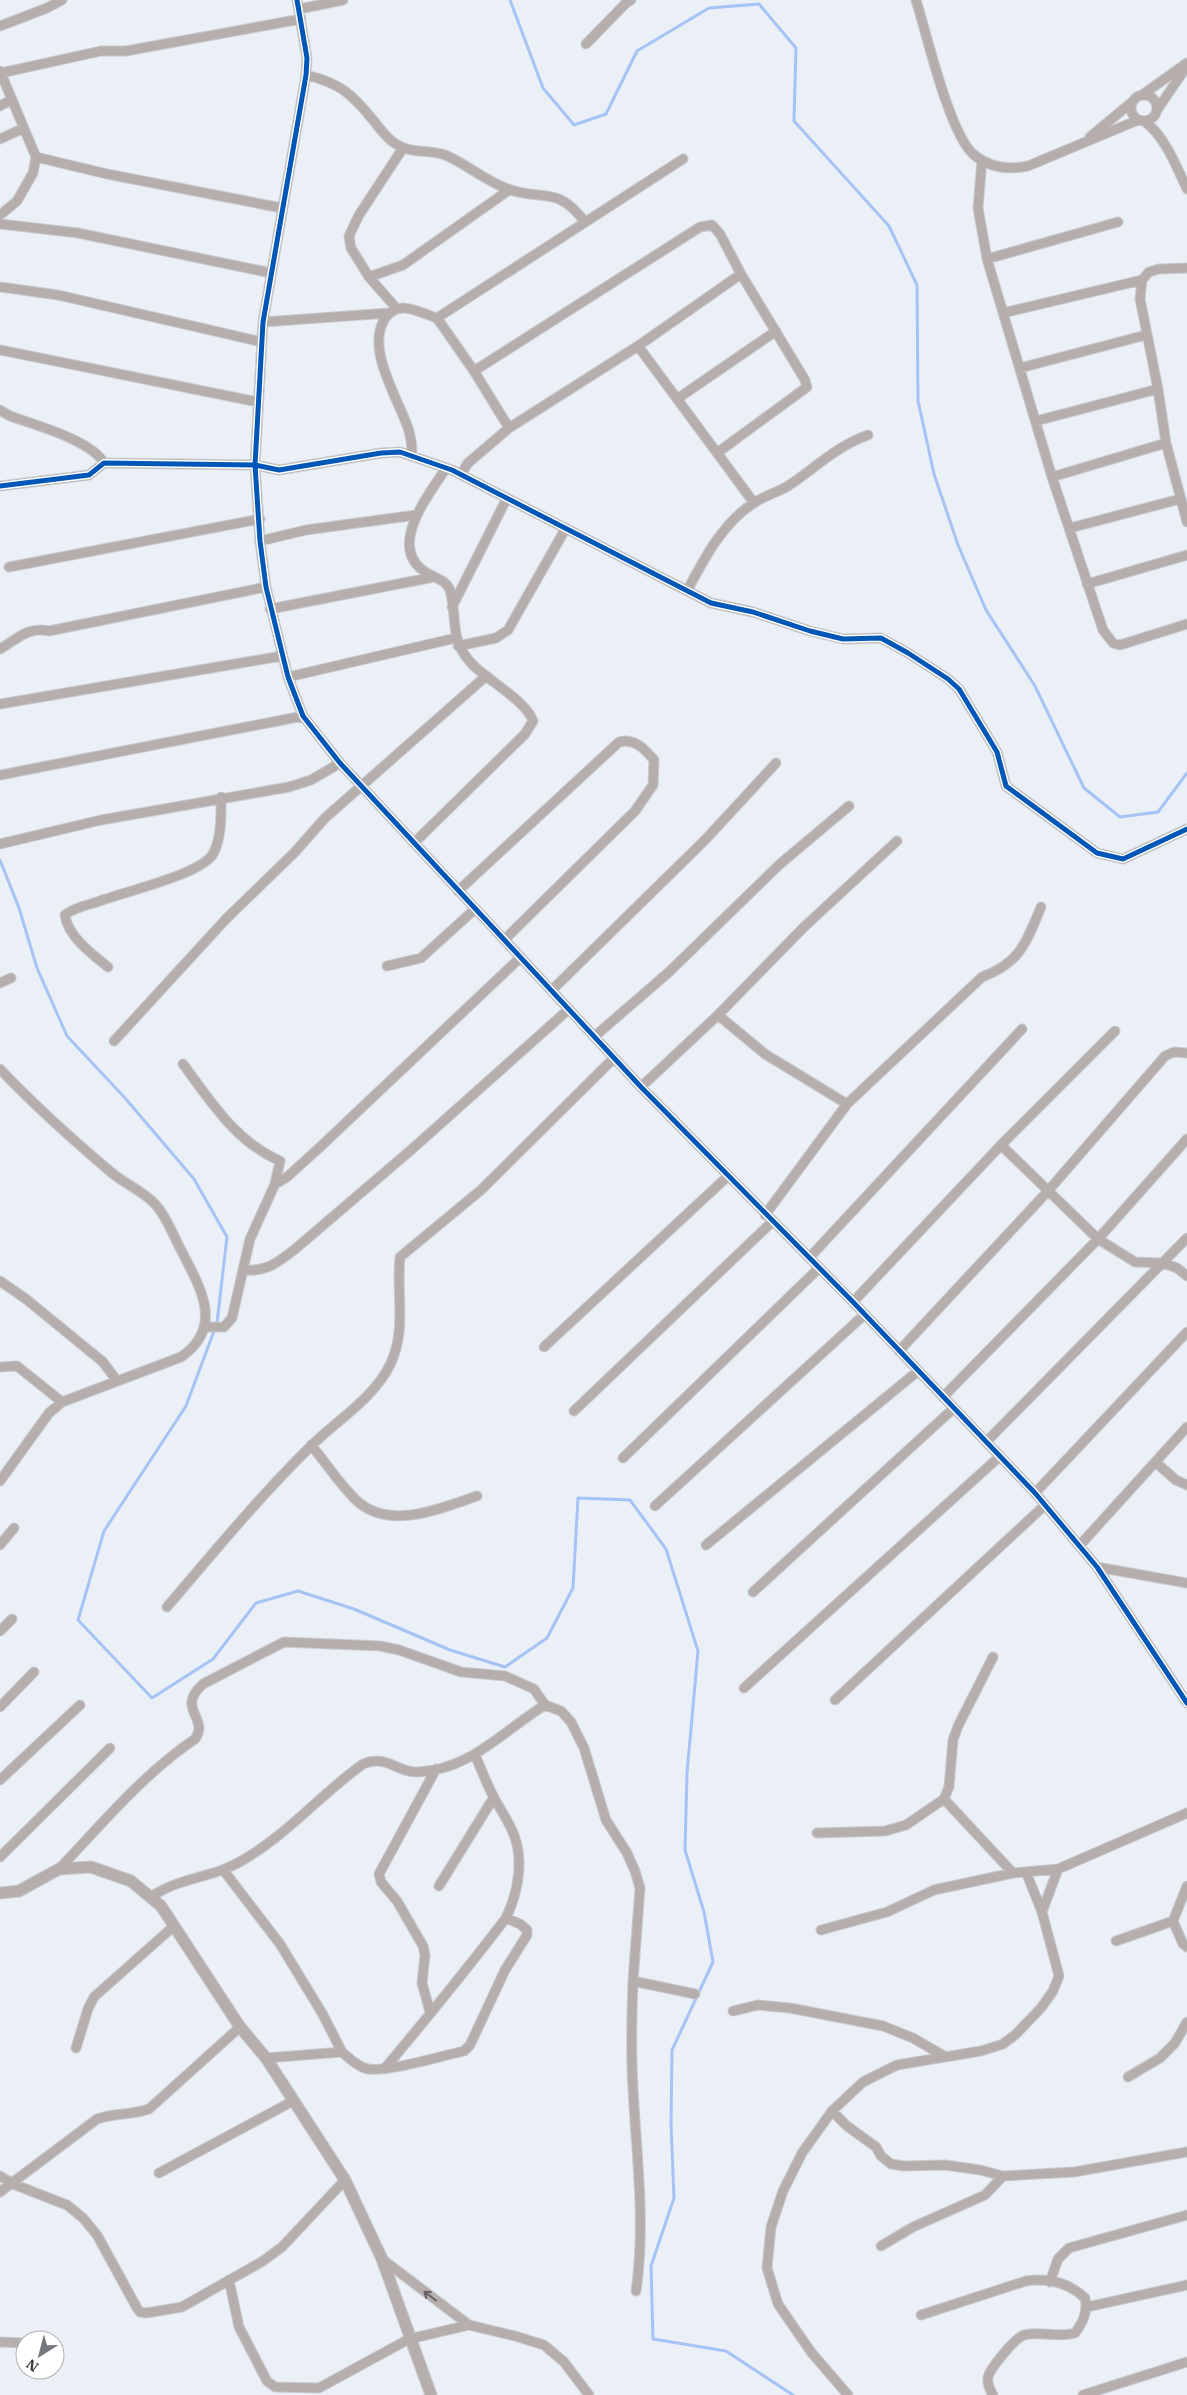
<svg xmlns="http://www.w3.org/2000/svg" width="1187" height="2395" viewBox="0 0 1187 2395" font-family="'IBM Plex Serif',serif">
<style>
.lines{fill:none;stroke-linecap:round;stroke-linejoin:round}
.stream{stroke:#a6c3f6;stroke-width:3}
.minor-casing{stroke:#c8cbd0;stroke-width:11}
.tertiary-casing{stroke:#c8cbd0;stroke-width:13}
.minor{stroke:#b5aeac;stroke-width:9}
.tertiary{stroke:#b5aeac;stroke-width:11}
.cycleway-casing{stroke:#fff;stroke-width:8}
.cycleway{stroke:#0057b8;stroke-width:5}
.oneway{stroke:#636264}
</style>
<rect width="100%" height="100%" fill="#ebeff6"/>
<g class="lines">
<!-- stream -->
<path class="stream" d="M 510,0 L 543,88 L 574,125 L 606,114 L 637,51 L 709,8 L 759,4 L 796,48 L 794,121 L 889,226 L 917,285 L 918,401 L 934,474 L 958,545 L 986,610 L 1035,686 L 1084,788 L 1120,817 L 1158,812 L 1187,773
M 0,860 L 19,908 L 37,968 L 67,1036 L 125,1098 L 194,1179 L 227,1237 L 217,1323 L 186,1406 L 104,1531 L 78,1620 L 152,1698 L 213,1659 L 256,1603 L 298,1591 L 354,1609 L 450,1650 L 505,1667 L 547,1638 L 573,1588 L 578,1498 L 630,1500 L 666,1549 L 698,1651 L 687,1773 L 685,1850 L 704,1912 L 713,1962 L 672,2050 L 671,2123 L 674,2198 L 651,2266 L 653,2339 L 726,2351 L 793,2395"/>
<defs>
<path id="minor" d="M 297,0 L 307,58 L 306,75 L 263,322 L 255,465 L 260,541 L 266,587 L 288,677 L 303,716 L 340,763 L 641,1087 L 853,1302 L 1035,1493 L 1097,1567 L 1187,1703
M 916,0 C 927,35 949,132 973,154 C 989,168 1008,170 1028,166 L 1138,120
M 299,9 L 343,0
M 0,26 L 47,8 L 62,0
M 586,44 L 626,3 L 631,0
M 0,71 L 36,157 L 33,173 L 17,201 L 0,215
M 1,73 L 101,51 L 126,51 L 301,19
M 306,75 C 340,83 352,94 373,120 C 382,131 390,143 404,148 C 417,153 432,150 445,155 C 467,164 485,181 508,189 C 543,202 556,184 585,222
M1131 108a13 13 0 1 1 26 0a13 13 0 1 1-26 0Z
M 1142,95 L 1187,63
M 0,106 L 11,100
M 1157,110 L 1185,69
M 1144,121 C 1165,136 1176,166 1187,189
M 1090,137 L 1132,102
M 0,139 L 24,128
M 36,157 L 107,174 L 282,208
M 982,160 L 978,208 L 987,259 L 1052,477 L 1103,630 L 1113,643 L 1120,645 L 1187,624
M 0,224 L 78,233 L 271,273
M 987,259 L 1118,222
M 1187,268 L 1159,269 L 1149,272 L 1142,280 L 1140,299 L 1158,389 L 1166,443 L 1187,522
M 369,277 L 403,265 L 509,190
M 0,287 L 58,295 L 262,342
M 397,309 L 369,277 L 351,248 L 349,236 L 359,215 L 403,148
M 1003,313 L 1142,280
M 437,318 L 474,371 L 509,428
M 263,322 L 389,313
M 638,346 L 754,503
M 0,350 L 258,402
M 1020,368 L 1146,335
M 474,371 L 700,227 L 712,225 L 720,234 L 741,274 L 805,380 L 807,387 L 717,453
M 677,399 L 776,331
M 0,410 L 10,416 C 35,425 91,440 104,463
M 1036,421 L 1158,389
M 412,455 C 412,446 411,437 408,428 C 398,398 363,345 387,316 C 391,311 397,308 403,308 C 414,308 427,315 437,318 L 683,159
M 461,474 L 468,463 L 509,428 L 638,346 L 741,274
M 1052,477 L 1166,443
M 0,486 L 89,475 L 104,463 L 255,465 L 279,470 L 381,453 L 400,452 L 452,470 L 711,603 L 753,612 L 810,631 L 843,639 L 881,638 L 908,653 L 948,679 L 959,689 L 997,752 L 1006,786 L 1097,853 L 1123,859 L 1187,829
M 1070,528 L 1180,499
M 260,541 L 306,530 L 416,515
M 9,567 L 260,519
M 1087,584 L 1187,555
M 687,591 C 704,559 723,522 754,503 C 765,495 780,492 791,484 C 817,466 839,445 868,435
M 452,607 L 507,498
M 270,609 L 434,577
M 458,646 L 496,638 L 508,630 L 566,528
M 0,649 C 16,640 28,626 49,631 L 266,587
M 288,677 L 456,638
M 0,704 L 282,656
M 0,775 L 303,716
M 414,843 L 525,734 L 533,721 C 527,702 488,680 473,665 C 450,642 457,622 451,594 C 449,581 437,579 427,573 C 385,548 429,495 446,468
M 0,844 L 101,820 L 289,787 L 311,780 L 340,763
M 458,891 L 619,742 C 634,738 644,748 654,760 L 653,785 L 635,811 L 505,939
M 387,966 L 421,958 L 475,909
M 108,967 C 92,954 68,937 65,915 C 73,908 87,905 97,902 C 123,892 200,875 213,854 C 222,838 221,814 221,797
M 0,983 L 11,978
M 552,990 L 705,840 L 776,763
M 718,1015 L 765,1054 L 847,1104
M 595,1036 L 669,972 L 780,864 L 849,806
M 114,1041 L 226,919 L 295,852 L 325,818 L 485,677
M 183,1064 C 212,1103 235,1141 280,1161 L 275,1184 L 250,1239 L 232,1318 L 224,1327 L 205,1327
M 0,1069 C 35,1106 73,1140 112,1173 C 125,1184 143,1191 155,1204 C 167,1217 173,1235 181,1250 C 200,1287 225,1327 181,1357 L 62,1402 L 49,1413 L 0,1481
M 641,1087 L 718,1015 L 804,927 L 897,841
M 1001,1145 L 1098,1239 L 1135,1262 L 1163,1263 L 1177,1268 L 1187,1276
M 275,1184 L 287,1177 L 318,1149 L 521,957
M 765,1215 L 847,1104 L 982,977 C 1020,963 1026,943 1041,907
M 809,1258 L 1022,1029
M 244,1270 C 266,1272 277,1263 294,1250 L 411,1150 L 569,1009
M 0,1281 L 26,1299 L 103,1362 L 117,1381
M 853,1302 L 1001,1145 L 1115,1031
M 544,1347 L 727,1177
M 899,1351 L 1048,1191 L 1165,1056 L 1174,1052 L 1187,1053
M 0,1367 L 17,1366 L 62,1402
M 943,1397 L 1098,1239 L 1187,1139
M 574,1411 L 772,1222
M 986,1442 L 1187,1238
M 311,1445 C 326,1463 339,1483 355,1499 C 388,1532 441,1508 477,1496
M 623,1458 L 819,1268
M 1155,1462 L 1176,1480 L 1187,1485
M 1035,1493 L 1187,1332
M 655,1506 L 864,1315
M 0,1545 L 14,1528
M 706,1545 L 918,1371
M 1080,1545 L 1187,1427
M 1097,1567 L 1187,1583
M 753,1592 L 954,1408
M 167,1607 C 214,1552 260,1496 311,1446 C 337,1420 373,1399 390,1365 C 407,1330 396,1294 400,1257 L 481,1190 L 614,1058
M 0,1631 L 12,1619
M 744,1688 L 999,1457
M 835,1700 L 1045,1505
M 0,1707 L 34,1672
M 0,1780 L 80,1705
M 944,1799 L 1013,1873
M 817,1833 L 885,1831 L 906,1825 L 944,1799 L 949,1787 L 953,1740 L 958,1726 L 993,1657
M 0,1857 L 110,1748
M 59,1869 C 102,1824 143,1774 195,1739 C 210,1718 175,1709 203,1684 L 284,1642 L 380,1646 L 399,1650 L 461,1672 L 505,1676 L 534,1689 L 545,1705
M 224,1871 L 280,1944 L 322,2013 L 342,2052
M 439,1886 L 494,1797
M 151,1897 C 179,1877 214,1878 243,1860 C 288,1834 321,1794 363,1764 C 388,1754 396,1773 418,1772 C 470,1770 503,1731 545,1705 L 561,1711 L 571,1722 L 584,1748 L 606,1820 L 627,1853 L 635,1871 L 640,1888 L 633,1981 L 695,1994
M 1042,1912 L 1058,1869
M 1173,1921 L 1183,1944 L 1187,1947
M 821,1930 L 887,1912 L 934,1890 L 1013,1873 L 1058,1869 L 1187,1813
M 1116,1941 L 1173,1921 L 1187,1886
M 633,1981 C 632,2009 631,2037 632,2065 C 634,2140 647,2216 636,2291
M 733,2011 L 758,2005 L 790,2008 L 883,2026 L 913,2038 L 944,2056
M 430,2012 L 422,1983 L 425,1955 L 423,1946 L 397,1901 L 381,1882 L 379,1874 L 436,1769
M 76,2048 L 88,2009 L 94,1997 L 174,1926
M 266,2058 L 342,2052 C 349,2058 358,2067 368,2069 C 389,2072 441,2056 464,2051 L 470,2045 L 505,1970 L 527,1935 L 527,1930 L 520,1924 L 506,1918
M 386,2067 C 427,2018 467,1969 506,1918 C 519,1891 525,1856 511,1828 C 506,1818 500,1808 494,1798 C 487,1784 481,1769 475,1755
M 1128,2077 L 1160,2058 L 1175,2043 L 1187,2022
M 832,2111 L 847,2126 L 876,2147 L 881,2156 L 891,2164 L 904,2166 L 945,2165 L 980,2170 L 1003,2176 L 1074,2172 L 1187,2152
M 159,2173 L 293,2101
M 0,2176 L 13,2184 L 67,2205 L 83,2218 L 97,2235 L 137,2308 L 140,2312 L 146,2313 L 182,2307 L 263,2261 L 282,2247 L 345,2180
M 0,2192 L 97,2119 C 114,2113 132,2115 149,2109 L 240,2027
M 881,2246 L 913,2227 L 985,2195 L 1003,2176
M 382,2259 L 469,2325 L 515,2336 L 544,2345 L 564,2362 L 589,2395
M 229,2280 L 239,2327 L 267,2381 L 275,2387 L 319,2388 L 409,2339 L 469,2325
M 1050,2282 L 1058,2259 L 1069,2248 L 1187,2215
M 1087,2307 L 1187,2285
M 921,2315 L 1026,2281 C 1048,2278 1069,2283 1085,2298 C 1088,2312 1083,2322 1075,2333 C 1058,2338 1040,2331 1024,2335 C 1015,2338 991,2367 988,2377 C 987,2383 990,2390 993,2395
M 0,2342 L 25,2343
M 848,2395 L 811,2352 L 778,2304 L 767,2268 L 771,2227 L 783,2191 L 802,2153 L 832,2111 L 863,2082 L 897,2065 L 981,2051 L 1003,2044 L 1015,2035 L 1041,2008 L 1053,1991 L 1059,1976 L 1042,1912 L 1026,1872
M 1083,2395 L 1187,2362"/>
<path id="tertiary" d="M 0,1893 L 19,1891 L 59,1869 L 91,1867 L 131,1881 L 161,1906 L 240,2027 L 266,2058 L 345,2180 L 382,2259 L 431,2395"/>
</defs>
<!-- minor casing -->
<use href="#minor" class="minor-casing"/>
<!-- tertiary casing -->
<use href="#tertiary" class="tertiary-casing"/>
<!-- minor -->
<use href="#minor" class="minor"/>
<!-- tertiary -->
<use href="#tertiary" class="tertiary"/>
<defs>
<path id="cycleway" d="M 297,0 L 307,58 L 306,75 L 263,322 L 255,465 L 260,541 L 266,587 L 288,677 L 303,716 L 340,763 L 641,1087 L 853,1302 L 1035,1493 L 1097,1567 L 1187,1703
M 0,486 L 89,475 L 104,463 L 255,465 L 279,470 L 381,453 L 400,452 L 452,470 L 711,603 L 753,612 L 810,631 L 843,639 L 881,638 L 908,653 L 948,679 L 959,689 L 997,752 L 1006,786 L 1097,853 L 1123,859 L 1187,829"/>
</defs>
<!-- cycleway casing -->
<use href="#cycleway" class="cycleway-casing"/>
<!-- cycleway -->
<use href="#cycleway" class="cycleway"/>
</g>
<!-- one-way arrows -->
<defs><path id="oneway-shaft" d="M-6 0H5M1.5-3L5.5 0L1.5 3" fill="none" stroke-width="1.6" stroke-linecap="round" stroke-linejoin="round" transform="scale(1.25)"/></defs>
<use class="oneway" href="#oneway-shaft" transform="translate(430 2296) rotate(-143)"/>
<!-- north arrow -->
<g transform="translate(40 2355) rotate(216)"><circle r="24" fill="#ffffff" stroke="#afb0b2"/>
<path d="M0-4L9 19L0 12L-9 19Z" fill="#76797e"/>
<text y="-8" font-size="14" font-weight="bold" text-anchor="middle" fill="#37393e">N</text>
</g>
</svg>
